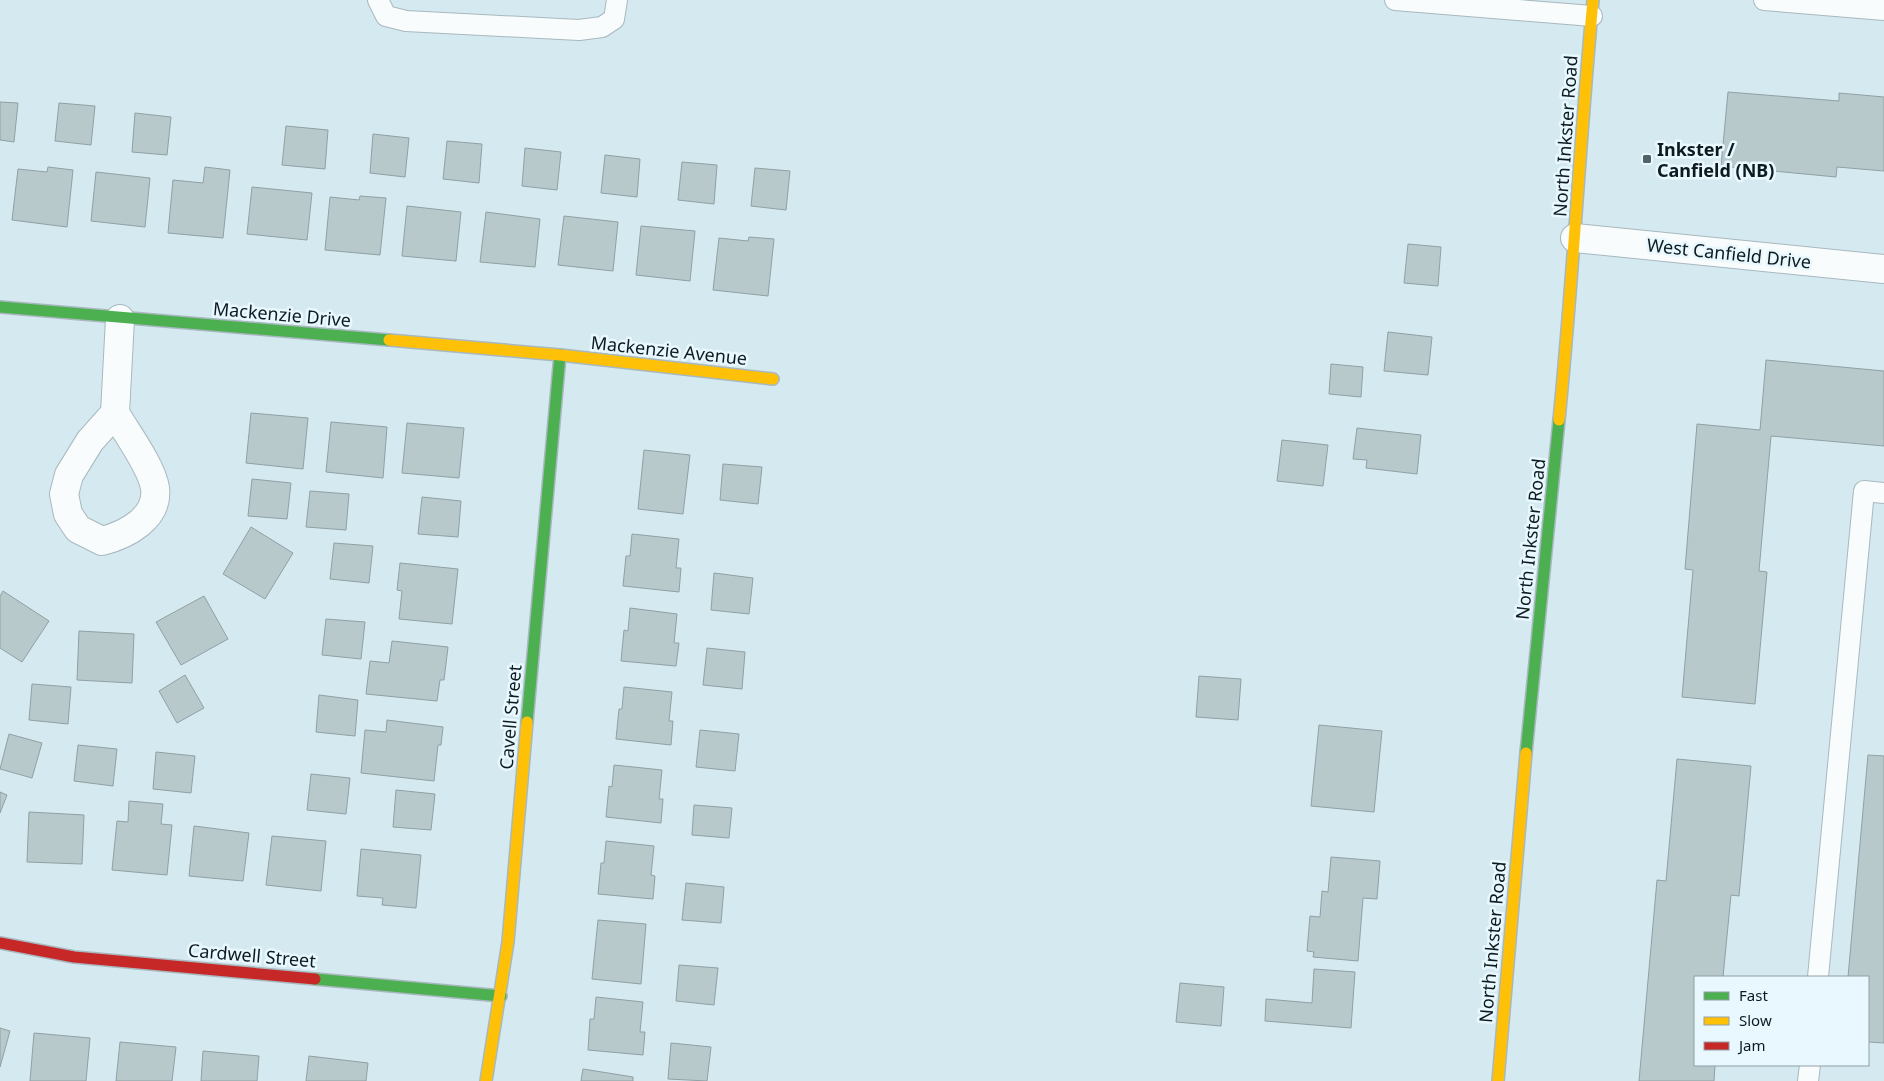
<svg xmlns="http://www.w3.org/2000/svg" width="1884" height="1081" viewBox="0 0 1884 1081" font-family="'Noto Sans',sans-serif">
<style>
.building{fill:#b8c9cc;stroke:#90a0a3}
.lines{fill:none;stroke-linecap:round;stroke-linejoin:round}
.lane-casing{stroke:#a8b8be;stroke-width:22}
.street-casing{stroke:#a8b8be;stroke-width:30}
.fast-casing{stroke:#a8b8be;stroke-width:14}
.slow-casing{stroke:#a8b8be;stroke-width:14}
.jam-casing{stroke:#a8b8be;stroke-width:14}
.lane{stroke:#f9fcfd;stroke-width:20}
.street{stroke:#f9fcfd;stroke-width:28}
.fast{stroke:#4caf50;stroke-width:11}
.slow{stroke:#ffc107;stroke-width:11}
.jam{stroke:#c62828;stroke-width:11}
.poi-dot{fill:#526368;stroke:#e9f8fe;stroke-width:2}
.labels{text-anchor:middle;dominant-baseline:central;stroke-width:5;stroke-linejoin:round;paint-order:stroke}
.street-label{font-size:18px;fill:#0c1b1f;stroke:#e9f8fe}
.poi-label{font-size:18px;font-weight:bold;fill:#0c1b1f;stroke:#e9f8fe;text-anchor:start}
</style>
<rect width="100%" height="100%" fill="#d5e9f1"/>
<!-- building -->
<path class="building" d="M 1728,92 L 1839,101 L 1839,93 L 1884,97 L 1884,171 L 1837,167 L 1836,177 L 1721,166 Z
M 0,102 L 18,103 L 14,142 L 0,140 Z
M 59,103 L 95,106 L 91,145 L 55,141 Z
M 135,113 L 171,117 L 167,155 L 132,152 Z
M 286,126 L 328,130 L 325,169 L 282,165 Z
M 373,134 L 409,138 L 405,177 L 370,173 Z
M 447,141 L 482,144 L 479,183 L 443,179 Z
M 525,148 L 561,152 L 557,190 L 522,186 Z
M 605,155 L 640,159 L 637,197 L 601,193 Z
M 682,162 L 717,165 L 714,204 L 678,200 Z
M 48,167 L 73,170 L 67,227 L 12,220 L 18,169 L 47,172 Z
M 205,167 L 230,170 L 223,238 L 168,233 L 173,180 L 203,183 Z
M 755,168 L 790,171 L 786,210 L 751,206 Z
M 96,172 L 150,178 L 145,227 L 91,221 Z
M 252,187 L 312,193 L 307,240 L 247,234 Z
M 360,196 L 386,198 L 380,255 L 325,250 L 330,197 L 359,200 Z
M 407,206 L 461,212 L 456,261 L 402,256 Z
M 486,212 L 540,219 L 535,267 L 480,262 Z
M 564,216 L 618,222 L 613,271 L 558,265 Z
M 641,226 L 695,231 L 690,281 L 636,275 Z
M 749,237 L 774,239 L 768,296 L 713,290 L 719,238 L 748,241 Z
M 1408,244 L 1441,247 L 1438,286 L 1404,283 Z
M 1388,332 L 1432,337 L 1428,375 L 1384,371 Z
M 1766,360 L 1884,371 L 1884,446 L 1771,436 L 1759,571 L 1767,572 L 1755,704 L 1682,697 L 1693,570 L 1685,569 L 1697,424 L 1760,430 Z
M 1331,364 L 1363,367 L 1361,397 L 1329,394 Z
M 251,413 L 308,418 L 303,469 L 246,463 Z
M 331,422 L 387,427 L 383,478 L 326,472 Z
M 407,423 L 464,428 L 459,478 L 402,473 Z
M 1357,428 L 1421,435 L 1417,474 L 1366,468 L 1367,460 L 1353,459 Z
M 1282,440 L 1328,445 L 1323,486 L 1277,481 Z
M 644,450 L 690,455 L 683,514 L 638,509 Z
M 723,464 L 762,467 L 758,504 L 720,500 Z
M 252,479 L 291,483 L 287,519 L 248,516 Z
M 310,491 L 349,494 L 346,530 L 306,527 Z
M 422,497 L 461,501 L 458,537 L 418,534 Z
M 251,527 L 293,553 L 265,599 L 223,574 Z
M 632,534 L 679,539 L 676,568 L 681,568 L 679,592 L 623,586 L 626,556 L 630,556 Z
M 334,543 L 373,546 L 369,583 L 330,579 Z
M 400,563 L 458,569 L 452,624 L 399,619 L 402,591 L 397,590 Z
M 714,573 L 753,578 L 749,614 L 711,610 Z
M 3,591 L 49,621 L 22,662 L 0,648 L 0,596 Z
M 204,596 L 228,639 L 181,665 L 156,622 Z
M 630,608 L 677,614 L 674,643 L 679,643 L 676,666 L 621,661 L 624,630 L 628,631 Z
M 326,619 L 365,622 L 361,659 L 322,655 Z
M 79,631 L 134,634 L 132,683 L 77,680 Z
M 392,641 L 448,647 L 444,680 L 440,680 L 437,701 L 366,694 L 370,661 L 389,663 Z
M 707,648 L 745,652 L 742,689 L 703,685 Z
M 185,675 L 204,708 L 177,723 L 159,691 Z
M 1199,676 L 1241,679 L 1238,720 L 1196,717 Z
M 32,684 L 71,687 L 68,724 L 29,720 Z
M 624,687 L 672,692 L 669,721 L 673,721 L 671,745 L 616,739 L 619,709 L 622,709 Z
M 319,695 L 358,700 L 355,736 L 316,732 Z
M 387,720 L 443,727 L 441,745 L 438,745 L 434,781 L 361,773 L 365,730 L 386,732 Z
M 1319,725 L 1382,731 L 1374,812 L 1311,806 Z
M 700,730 L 739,734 L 735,771 L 696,767 Z
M 9,734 L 42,743 L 32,778 L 0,769 Z
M 78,745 L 117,749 L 113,786 L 74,781 Z
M 156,752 L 195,756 L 191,793 L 153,789 Z
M 1868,755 L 1884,756 L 1884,1043 L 1868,1042 L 1868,977 L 1848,977 Z
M 1677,759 L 1751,766 L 1739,896 L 1731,895 L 1723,977 L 1695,977 L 1695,1065 L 1715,1065 L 1714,1081 L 1639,1081 L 1657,880 L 1666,881 Z
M 614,765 L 662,770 L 659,799 L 663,799 L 661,823 L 606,817 L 609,786 L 612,787 Z
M 311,774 L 350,778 L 346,814 L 307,810 Z
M 396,790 L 435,794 L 431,830 L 393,827 Z
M 0,792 L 7,795 L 0,813 Z
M 129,801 L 163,804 L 161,824 L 172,825 L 167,875 L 112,870 L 117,821 L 128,822 Z
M 694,805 L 732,808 L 729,838 L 692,835 Z
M 29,812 L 84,815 L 82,864 L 27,862 Z
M 194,826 L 249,833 L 243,881 L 189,876 Z
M 272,836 L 326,841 L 321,891 L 266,885 Z
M 606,841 L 654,846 L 651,875 L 655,876 L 653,899 L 598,894 L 601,863 L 604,863 Z
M 361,849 L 421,855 L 416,908 L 382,905 L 383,898 L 357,896 Z
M 1331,857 L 1380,861 L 1377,899 L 1363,898 L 1358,961 L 1313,957 L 1314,952 L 1307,951 L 1310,916 L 1320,917 L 1322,891 L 1328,892 Z
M 686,883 L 724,887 L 721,923 L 682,920 Z
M 598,920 L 646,924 L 641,984 L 592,979 Z
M 679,965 L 718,968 L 714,1005 L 676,1001 Z
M 1314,969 L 1355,972 L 1351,1028 L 1265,1021 L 1266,999 L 1312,1003 Z
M 1180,983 L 1224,987 L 1221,1026 L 1176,1022 Z
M 596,997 L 643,1002 L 640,1032 L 645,1032 L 643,1055 L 588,1050 L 590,1019 L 594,1019 Z
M 0,1028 L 10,1031 L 0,1067 Z
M 34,1033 L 90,1038 L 86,1081 L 30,1081 Z
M 120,1042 L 176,1047 L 172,1081 L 116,1081 Z
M 671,1043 L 711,1047 L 707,1081 L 668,1079 Z
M 203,1051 L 259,1056 L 257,1081 L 201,1081 Z
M 309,1056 L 368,1063 L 366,1081 L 306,1081 Z
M 583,1069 L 633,1077 L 633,1081 L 581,1081 Z"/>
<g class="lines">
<defs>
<path id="lane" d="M 378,0 L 386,16 L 406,21 L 579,30 L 602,27 L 614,19 L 617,0
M 1395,0 L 1592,16
M 1764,0 L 1884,10
M 1818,977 L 1864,491 L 1884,493
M 1808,1081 L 1810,1065"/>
<path id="street" d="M 1575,238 L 1884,269
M 115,413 C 126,432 152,467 155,488 C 159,518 126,535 102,541 L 78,529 L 68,514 L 64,494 L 69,475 L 90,441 L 115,413 L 120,319"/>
<path id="fast" d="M 0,307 L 389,340
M 527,722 L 560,355
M 1526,753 L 1559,420
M 315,979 L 501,996"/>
<path id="slow" d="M 389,340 L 560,355 L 773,379
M 1559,420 C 1573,280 1580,140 1593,0
M 486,1081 L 508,942 L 527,722
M 1498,1081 L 1526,753"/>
<path id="jam" d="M 0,943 L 74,957 L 315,979"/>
</defs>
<!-- lane casing -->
<use href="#lane" class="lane-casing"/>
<!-- street casing -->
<use href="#street" class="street-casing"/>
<!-- fast casing -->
<use href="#fast" class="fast-casing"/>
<!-- slow casing -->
<use href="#slow" class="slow-casing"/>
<!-- jam casing -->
<use href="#jam" class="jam-casing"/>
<!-- lane -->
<use href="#lane" class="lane"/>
<!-- street -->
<use href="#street" class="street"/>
<!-- fast -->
<use href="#fast" class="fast"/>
<!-- slow -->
<use href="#slow" class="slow"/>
<!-- jam -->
<use href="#jam" class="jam"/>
</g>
<!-- markers -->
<rect class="poi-dot" x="1642" y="154" width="10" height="10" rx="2.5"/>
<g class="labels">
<!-- street labels -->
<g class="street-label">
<text transform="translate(1565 136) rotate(-86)">North Inkster Road</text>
<text transform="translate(1729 253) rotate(6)">West Canfield Drive</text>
<text transform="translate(282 314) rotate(5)">Mackenzie Drive</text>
<text transform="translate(669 350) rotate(6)">Mackenzie Avenue</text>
<text transform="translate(1530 539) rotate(-84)">North Inkster Road</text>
<text transform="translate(510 717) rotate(-85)">Cavell Street</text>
<text transform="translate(1492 942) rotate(-85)">North Inkster Road</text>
<text transform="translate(252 955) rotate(5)">Cardwell Street</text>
</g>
<!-- poi labels -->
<g class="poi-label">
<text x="1657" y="149">Inkster /<tspan x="1657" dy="21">Canfield (NB)</tspan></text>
</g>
</g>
<!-- legend -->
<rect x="1694" y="976" width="175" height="90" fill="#e9f8fe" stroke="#91a0a5"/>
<rect x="1704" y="992" width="25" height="8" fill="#4caf50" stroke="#91a0a5"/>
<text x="1739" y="1001" font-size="15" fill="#0c1b1f">Fast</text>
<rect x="1704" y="1017" width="25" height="8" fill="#ffc107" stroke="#91a0a5"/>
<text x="1739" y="1026" font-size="15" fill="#0c1b1f">Slow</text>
<rect x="1704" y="1042" width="25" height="8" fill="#c62828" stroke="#91a0a5"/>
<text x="1739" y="1051" font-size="15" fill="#0c1b1f">Jam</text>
</svg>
